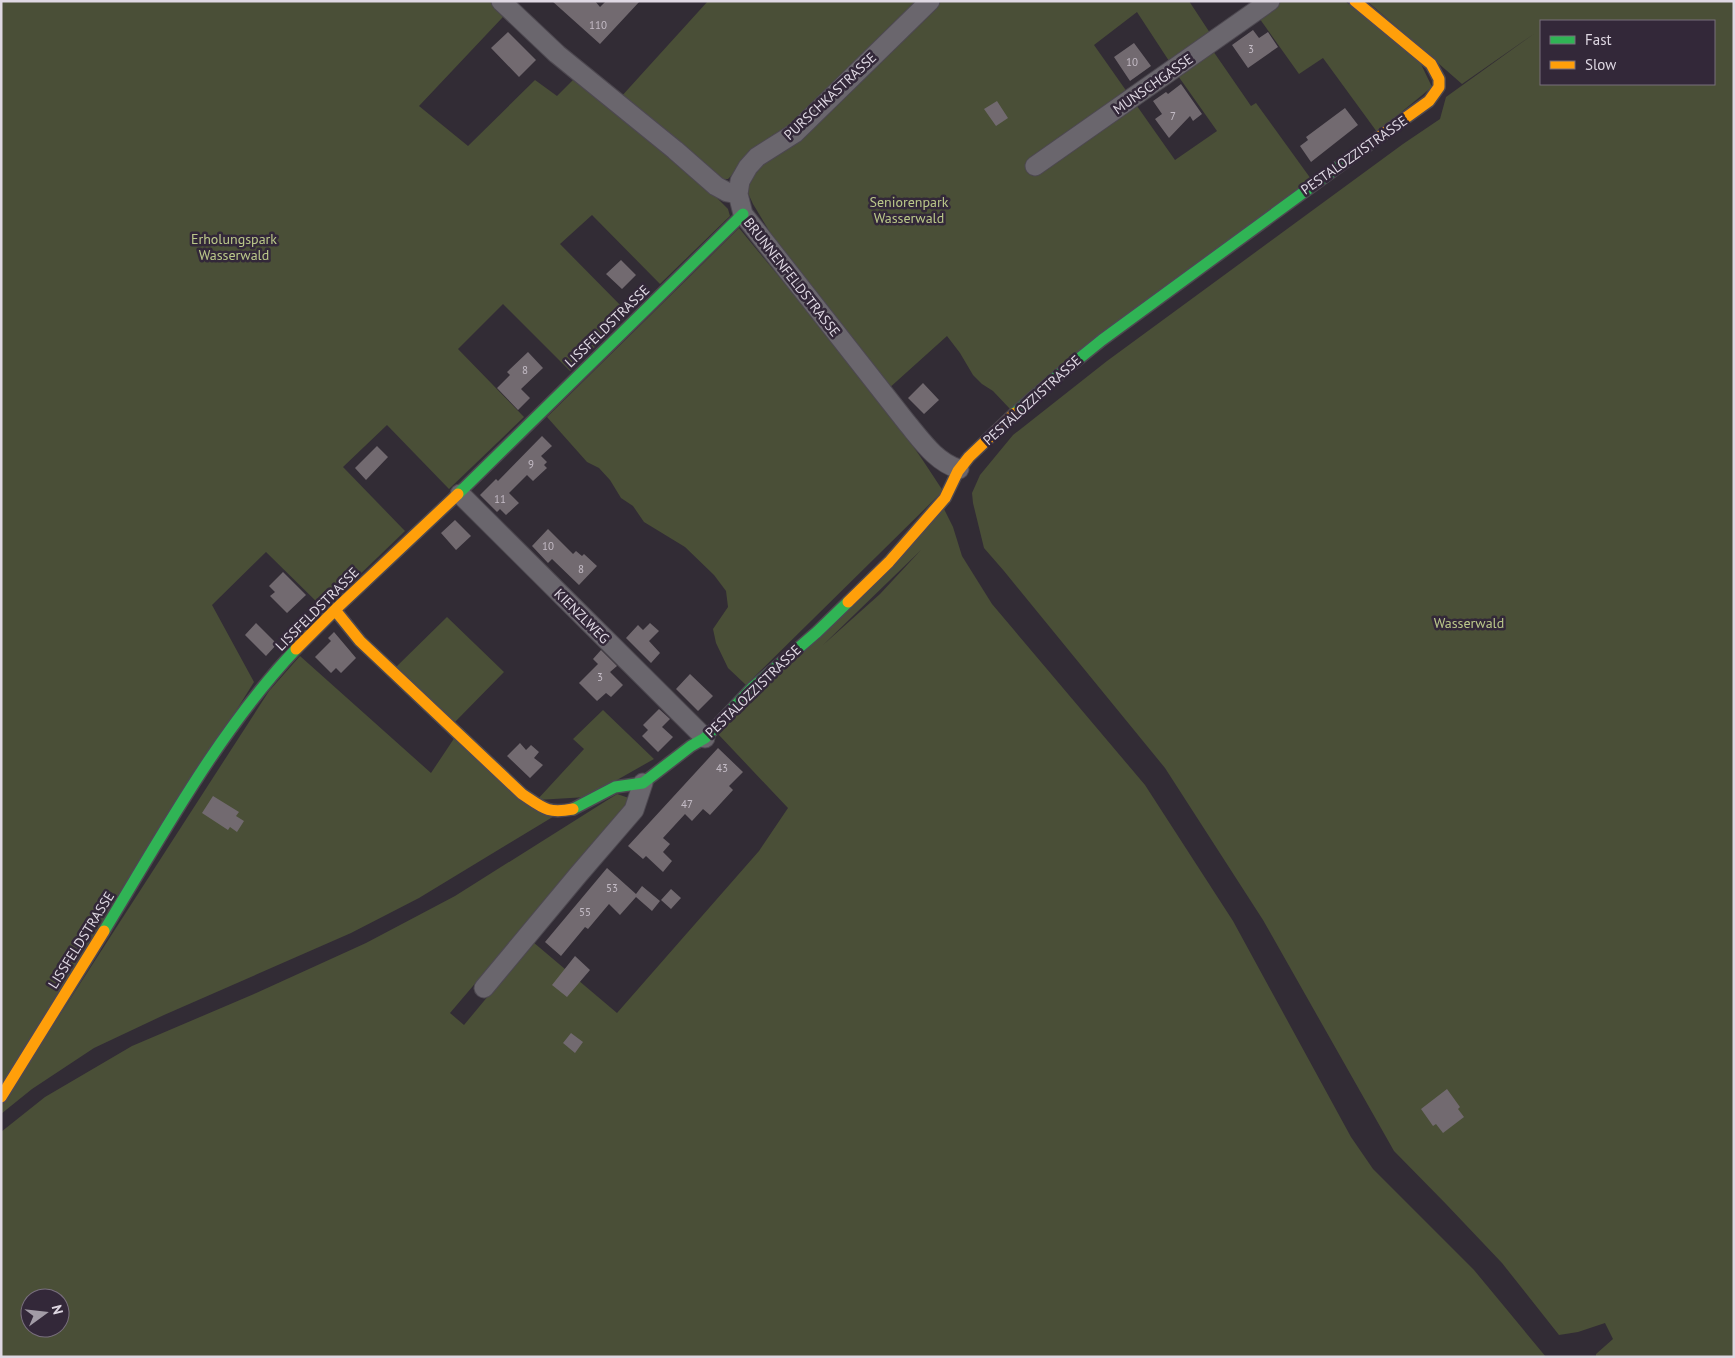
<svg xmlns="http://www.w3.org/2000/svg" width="1735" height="1358" viewBox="0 0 1735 1358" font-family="'PT Sans',sans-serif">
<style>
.green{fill:#4a4f37;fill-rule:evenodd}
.building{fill:#726a70}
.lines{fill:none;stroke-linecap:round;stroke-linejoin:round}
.street-casing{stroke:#4d4850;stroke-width:21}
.fast-casing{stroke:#4d4850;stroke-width:14}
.slow-casing{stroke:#4d4850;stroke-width:14}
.street{stroke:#6a666d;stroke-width:19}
.fast{stroke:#30b455;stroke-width:11}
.slow{stroke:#ff9f0a;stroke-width:11}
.labels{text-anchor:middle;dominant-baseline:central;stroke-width:5;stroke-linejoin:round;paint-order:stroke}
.number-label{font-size:11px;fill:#c4bcc6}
.street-label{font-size:14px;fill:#dfd8e3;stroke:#332839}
.park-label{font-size:14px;fill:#bbc88a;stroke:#332839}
</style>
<rect width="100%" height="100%" fill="#322c35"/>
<!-- green -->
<path class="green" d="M 1,1 L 518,1 L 419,106 L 468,146 L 535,80 L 557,96 L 574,79 L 688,169 L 728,209 L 730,216 L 660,284 L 592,215 L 560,244 L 629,314 L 570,371 L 503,304 L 458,349 L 524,417 L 449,489 L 387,425 L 343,467 L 405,531 L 324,609 L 266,552 L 212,605 L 254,682 L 1,1087 Z
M 708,1 L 921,1 L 804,117 L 760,146 L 728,179 L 717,179 L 620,98 Z
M 940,1 L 1189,1 L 1212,36 L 1171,64 L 1137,12 L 1094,45 L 1175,160 L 1217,131 L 1176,73 L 1211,48 L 1251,106 L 1256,103 L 1311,179 L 1011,410 L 993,391 L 982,384 L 973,375 L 960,353 L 947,336 L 887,390 L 774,239 L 753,204 L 748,193 L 748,183 L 751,172 Z
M 1277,1 L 1345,1 L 1420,62 L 1432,87 L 1377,132 L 1323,58 L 1299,74 L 1257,15 Z
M 1367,1 L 1734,1 L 1734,1357 L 1596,1357 L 1596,1354 L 1613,1339 L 1605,1323 L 1578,1332 L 1559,1335 L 1502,1263 L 1446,1204 L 1394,1151 L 1263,920 L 1165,768 L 1004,571 L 984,548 L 973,503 L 972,493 L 980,475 L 1013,435 L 1107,361 L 1403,144 L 1440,119 L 1446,97 L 1535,33 L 1462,84 ZM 1541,21 L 1714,21 L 1714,84 L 1541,84 Z
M 739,228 C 809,314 884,397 943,491 L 746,685 L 728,668 L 716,643 L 713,629 L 728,607 L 726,591 L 714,575 L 685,547 L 644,522 L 633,506 L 621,498 L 610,480 L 599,468 L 587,462 L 547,417 Z
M 944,509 L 953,527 L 962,556 L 992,604 L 1145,785 L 1233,921 L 1351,1137 L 1373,1169 L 1474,1270 L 1546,1357 L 1,1357 L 1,1132 L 45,1097 L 132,1046 L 254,994 L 366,943 L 455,896 L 617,794 L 632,799 L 450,1013 L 464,1025 L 533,942 L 617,1013 L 759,851 L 788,808 L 718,734 ZM 921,550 L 880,594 L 823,645 ZM 30,1298 L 60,1298 L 60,1328 L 30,1328 Z
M 447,617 L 504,672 L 454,723 L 394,669 Z
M 300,656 L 431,773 L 455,737 L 556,815 L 419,898 L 351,933 L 164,1015 L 94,1048 L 32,1089 L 1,1114 L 1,1106 L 269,691 Z
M 603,710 L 654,759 L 587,797 L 537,800 L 584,749 L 573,739 Z"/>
<!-- building -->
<path class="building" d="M 552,1 L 595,1 L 600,7 L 606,1 L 640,1 L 600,44 Z
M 1253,30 L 1259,38 L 1268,32 L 1278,47 L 1248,68 L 1232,45 Z
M 508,32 L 536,60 L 519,77 L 491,48 Z
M 1134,43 L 1151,66 L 1130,81 L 1114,57 Z
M 1181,84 L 1202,114 L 1193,121 L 1190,116 L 1169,138 L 1155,119 L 1162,114 L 1153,101 L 1166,92 L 1168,94 Z
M 997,101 L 1008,118 L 996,126 L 984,109 Z
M 1345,108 L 1358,125 L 1311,162 L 1300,146 L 1308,140 L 1306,137 Z
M 621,260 L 636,275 L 622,289 L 606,274 Z
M 528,352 L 543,368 L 521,389 L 530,398 L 518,410 L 497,388 L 510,375 L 507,372 Z
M 923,383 L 939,400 L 924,414 L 908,398 Z
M 542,436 L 552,446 L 541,456 L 547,462 L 544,465 L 547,468 L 533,481 L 527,475 L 509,493 L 519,503 L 506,515 L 500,509 L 497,512 L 480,495 L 496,479 L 498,481 Z
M 377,446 L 388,457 L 366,480 L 355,468 Z
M 455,520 L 471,536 L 456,550 L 441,533 Z
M 548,529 L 573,554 L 576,551 L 582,556 L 584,554 L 597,566 L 579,585 L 552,559 L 548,563 L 532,546 Z
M 283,572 L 306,595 L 287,613 L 270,596 L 275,592 L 269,586 Z
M 256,623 L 277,644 L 266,656 L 245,635 Z
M 650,623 L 659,631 L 649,641 L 660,653 L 651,663 L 626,638 L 638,625 L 643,630 Z
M 334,632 L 356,658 L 341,673 L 336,668 L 331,673 L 315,657 L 331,641 L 328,638 Z
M 601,650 L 617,666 L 610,672 L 623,685 L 611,697 L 606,693 L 597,701 L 579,683 L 598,664 L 593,659 Z
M 690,674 L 713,696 L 698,711 L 676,689 Z
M 659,709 L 670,719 L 662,727 L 673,737 L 658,752 L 642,736 L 648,730 L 643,725 Z
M 520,743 L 526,750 L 531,745 L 539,752 L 534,758 L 543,765 L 530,778 L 507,756 Z
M 718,748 L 743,772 L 729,786 L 733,790 L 710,815 L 703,809 L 692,821 L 685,814 L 663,838 L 670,844 L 663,852 L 672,861 L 663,872 L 646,856 L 643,859 L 628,846 Z
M 213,796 L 239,812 L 236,816 L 244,821 L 237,832 L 230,827 L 228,830 L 202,813 Z
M 607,868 L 636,894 L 642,886 L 660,901 L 652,911 L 636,897 L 620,915 L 609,904 L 588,929 L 585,927 L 561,956 L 545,942 Z
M 671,889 L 681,898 L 671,909 L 661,900 Z
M 575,956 L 590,970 L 567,997 L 552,985 Z
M 571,1033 L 583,1042 L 575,1053 L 563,1043 Z
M 1447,1089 L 1460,1107 L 1458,1109 L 1464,1117 L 1443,1133 L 1436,1124 L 1433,1126 L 1421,1109 Z"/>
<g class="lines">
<defs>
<path id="street" d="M 501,1 L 557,54 L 675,150 L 716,186 L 727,192 L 738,194
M 930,1 L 795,133 L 757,157 L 748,167 L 740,181 L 738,194 L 743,214 L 907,423 C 922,441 936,462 959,469
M 1035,166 L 1270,1
M 460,494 L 705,738
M 484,988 L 578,875 L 634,810 L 643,783"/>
<path id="fast" d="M 1015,413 L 1060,374 L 1102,340 L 1375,140
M 458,494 L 743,214
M 573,809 L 615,787 L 643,783 L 691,746 L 705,738 L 752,688 L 817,632 L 848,602
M 104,931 C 163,834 218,732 296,649"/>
<path id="slow" d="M 1355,1 L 1431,64 L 1439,79 L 1439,87 L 1429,101 L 1375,140
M 848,602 L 889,562 L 945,498 L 958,471 L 969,457 L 1015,413
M 335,610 L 360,641 L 522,794 C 543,808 547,814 573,809
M 296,649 L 338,607 L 458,494
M 1,1097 L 104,931"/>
</defs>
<!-- street casing -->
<use href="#street" class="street-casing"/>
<!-- fast casing -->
<use href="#fast" class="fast-casing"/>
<!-- slow casing -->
<use href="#slow" class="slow-casing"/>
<!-- street -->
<use href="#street" class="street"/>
<!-- fast -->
<use href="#fast" class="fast"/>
<!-- slow -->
<use href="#slow" class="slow"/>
</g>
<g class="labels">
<!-- number labels -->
<g class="number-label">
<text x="598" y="25">110</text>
<text x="1251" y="49">3</text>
<text x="1132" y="62">10</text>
<text x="1173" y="116">7</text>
<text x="525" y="370">8</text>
<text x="531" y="464">9</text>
<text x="500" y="499">11</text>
<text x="548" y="546">10</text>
<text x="581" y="569">8</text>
<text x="600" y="677">3</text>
<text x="722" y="768">43</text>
<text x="687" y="804">47</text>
<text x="612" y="888">53</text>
<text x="585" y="912">55</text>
</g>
<!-- street labels -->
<g class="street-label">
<text transform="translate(1153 84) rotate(-35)">MUNSCHGASSE</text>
<text transform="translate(830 96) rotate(-43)">PURSCHKASTRASSE</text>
<text transform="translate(1354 155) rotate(-35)">PESTALOZZISTRASSE</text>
<text transform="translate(792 277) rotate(52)">BRUNNENFELDSTRASSE</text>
<text transform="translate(607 326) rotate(-44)">LISSFELDSTRASSE</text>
<text transform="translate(1032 400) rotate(-42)">PESTALOZZISTRASSE</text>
<text transform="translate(317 609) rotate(-45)">LISSFELDSTRASSE</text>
<text transform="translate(582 616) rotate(45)">KIENZLWEG</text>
<text transform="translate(753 691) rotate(-44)">PESTALOZZISTRASSE</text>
<text transform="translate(81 940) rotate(-58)">LISSFELDSTRASSE</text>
</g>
<!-- park labels -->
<g class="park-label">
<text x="909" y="202">Seniorenpark<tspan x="909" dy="16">Wasserwald</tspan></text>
<text x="234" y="239">Erholungspark<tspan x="234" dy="16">Wasserwald</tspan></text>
<text x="1469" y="623">Wasserwald</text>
</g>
</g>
<!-- border -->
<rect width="1735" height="1358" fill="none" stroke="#dfd8e3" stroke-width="5"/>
<!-- legend -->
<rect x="1540" y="20" width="175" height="65" fill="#332839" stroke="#786e7d"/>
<rect x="1550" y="36" width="25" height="8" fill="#30b455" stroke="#786e7d"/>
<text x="1585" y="45" font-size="15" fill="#dfd8e3">Fast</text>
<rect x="1550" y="61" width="25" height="8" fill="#ff9f0a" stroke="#786e7d"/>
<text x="1585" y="70" font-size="15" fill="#dfd8e3">Slow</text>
<!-- north arrow -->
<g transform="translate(45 1313) rotate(75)"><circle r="24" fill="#332839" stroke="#786e7d"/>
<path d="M0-4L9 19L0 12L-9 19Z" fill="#a29ca6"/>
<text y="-8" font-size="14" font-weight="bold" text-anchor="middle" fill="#dfd8e3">N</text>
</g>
</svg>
